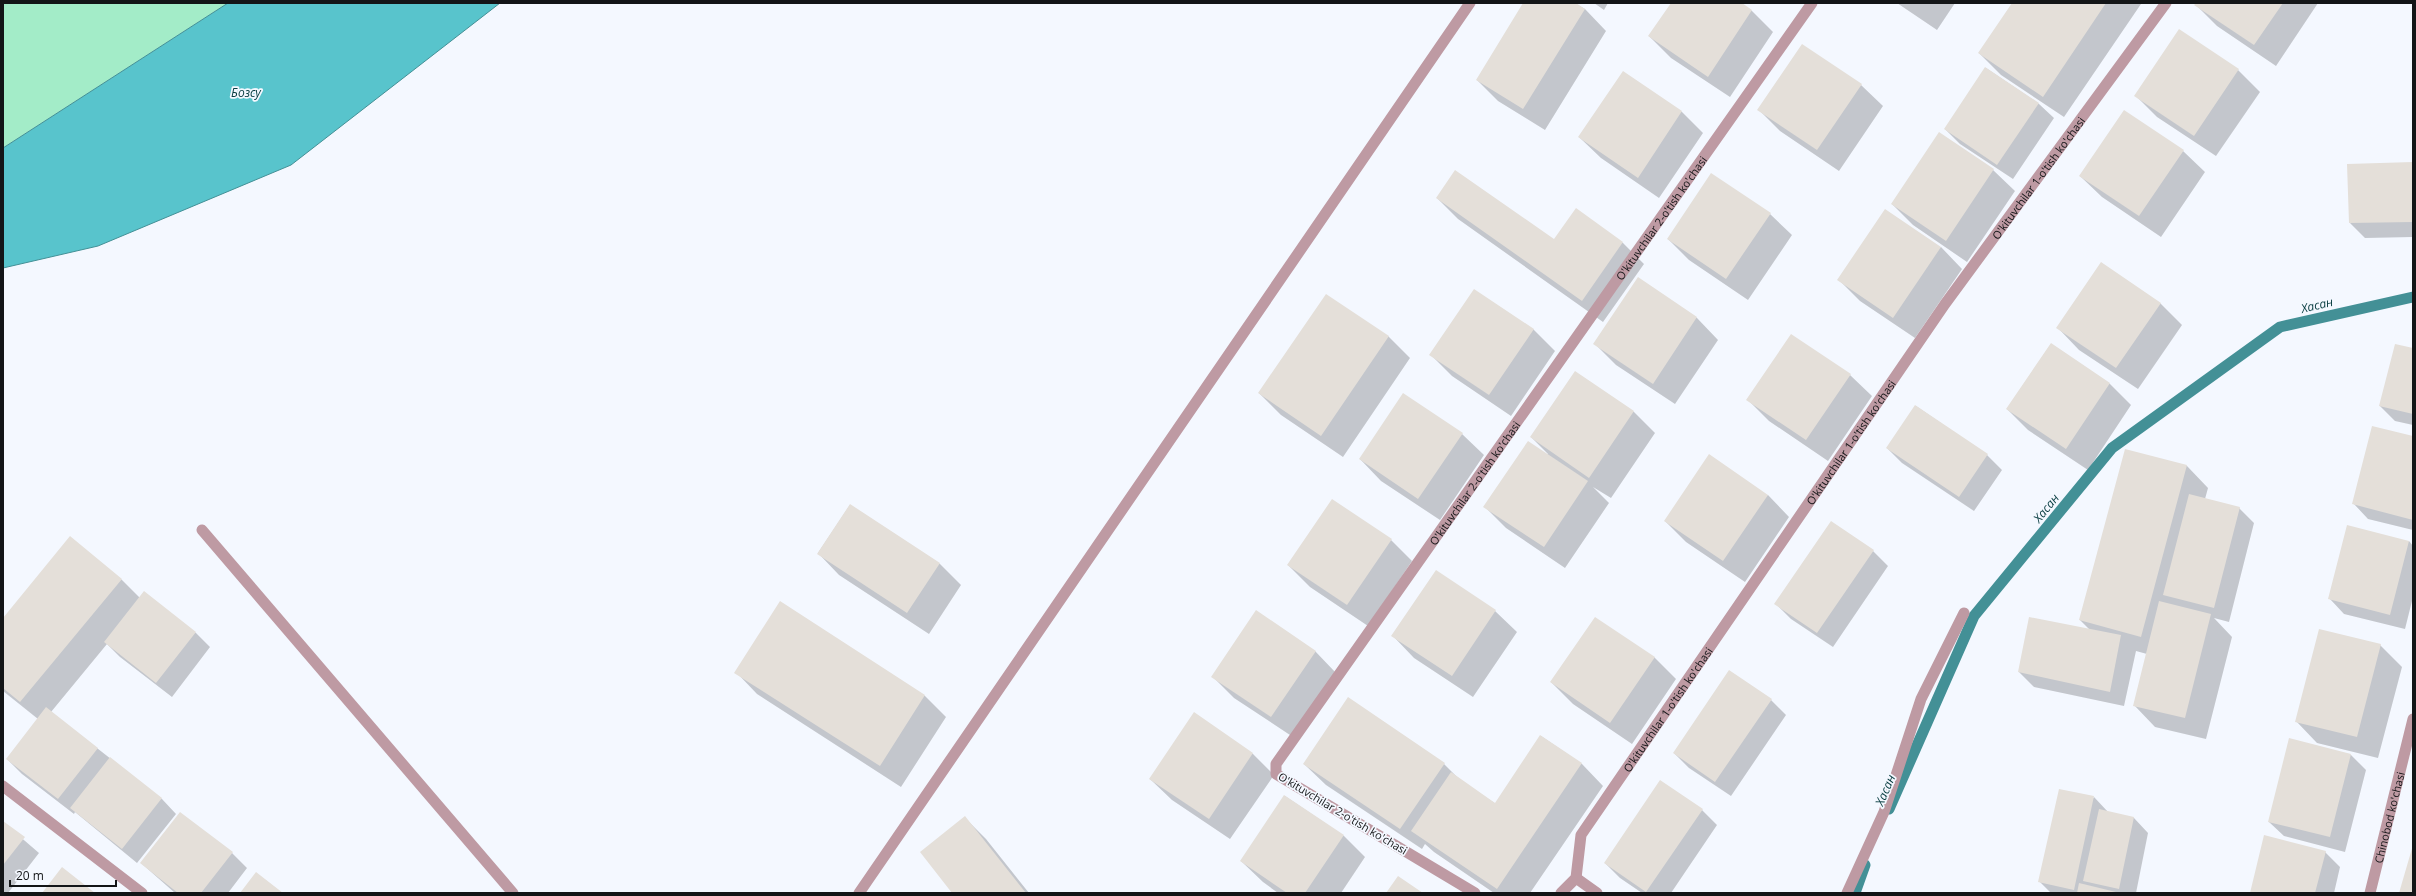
<svg xmlns="http://www.w3.org/2000/svg" width="2416" height="896" viewBox="0 0 2416 896" font-family="'Open Sans',sans-serif">
<style>
.green{fill:#a3ecc8}
.water{fill:#58c4cc;stroke:#439096}
.shadow{fill:#0003}
.lines{fill:none;stroke-linecap:round;stroke-linejoin:round}
.stream{stroke:#439096;stroke-width:11}
.building{fill:#e4dfd9}
.service{stroke:#be9aa3;stroke-width:11}
.minor{stroke:#be9aa3;stroke-width:11}
.labels{text-anchor:middle;dominant-baseline:central;stroke-width:3.5;stroke-linejoin:round;paint-order:stroke}
.street-label{font-size:11px;fill:#131517;stroke:#f4f8ff}
.water-label{font-size:12px;font-style:italic;fill:#063b3f;stroke:#f4f8ff}
</style>
<rect width="100%" height="100%" fill="#f4f8ff"/>
<!-- green -->
<path class="green" d="M 3,3 L 228,3 L 3,148 Z"/>
<!-- water -->
<path class="water" d="M 228,3 L 500,3 L 291,165 L 98,246 L 3,268 L 3,148 Z"/>
<!-- shadow -->
<path class="shadow" d="M 1524,3 L 1574,3 L 1585,9 L 1606,31 L 1545,130 L 1498,101 L 1477,80 Z
M 1594,3 L 1608,3 L 1604,10 Z
M 1672,3 L 1740,3 L 1752,11 L 1773,32 L 1730,97 L 1671,58 L 1649,36 Z
M 1897,3 L 1955,3 L 1937,30 Z
M 2014,3 L 2141,3 L 2141,4 L 2064,117 L 2001,75 L 1979,53 Z
M 2197,3 L 2318,3 L 2276,66 L 2217,26 L 2196,5 Z
M 1986,68 L 2039,104 L 2054,118 L 2013,179 L 1960,144 L 1945,129 Z
M 2238,70 L 2260,92 L 2216,156 L 2157,117 L 2136,96 Z
M 1623,73 L 1682,112 L 1703,133 L 1659,198 L 1601,158 L 1579,137 Z
M 1861,85 L 1883,106 L 1839,171 L 1780,131 L 1759,110 Z
M 1939,134 L 1993,170 L 2015,191 L 1967,262 L 1913,225 L 1892,204 Z
M 2183,151 L 2205,172 L 2161,237 L 2102,197 L 2080,176 Z
M 2413,163 L 2413,237 L 2365,238 L 2350,223 Z
M 1437,198 L 1554,241 L 1576,210 L 1623,243 L 1644,264 L 1603,322 L 1458,219 Z
M 1770,214 L 1792,235 L 1748,300 L 1689,260 L 1668,239 Z
M 1941,247 L 1962,269 L 1915,338 L 1860,301 L 1839,280 Z
M 1638,279 L 1697,318 L 1718,340 L 1675,404 L 1616,365 L 1595,344 Z
M 2160,303 L 2182,325 L 2138,389 L 2079,350 L 2058,328 Z
M 1533,329 L 1555,351 L 1511,416 L 1452,376 L 1431,355 Z
M 1388,336 L 1410,358 L 1343,457 L 1281,415 L 1259,393 Z
M 2051,344 L 2110,384 L 2131,405 L 2088,470 L 2028,430 L 2007,409 Z
M 2413,349 L 2413,425 L 2395,421 L 2380,406 Z
M 1575,373 L 1634,412 L 1655,433 L 1611,498 L 1593,487 L 1609,503 L 1565,568 L 1506,528 L 1485,507 L 1548,454 L 1531,437 Z
M 1850,375 L 1872,396 L 1828,461 L 1769,421 L 1748,400 Z
M 1916,406 L 1987,455 L 2002,470 L 1974,511 L 1902,463 L 1887,448 Z
M 1462,434 L 1484,455 L 1440,520 L 1381,481 L 1360,459 Z
M 2413,438 L 2413,530 L 2368,519 L 2354,504 Z
M 2126,450 L 2187,466 L 2208,488 L 2205,499 L 2239,508 L 2254,523 L 2229,622 L 2214,618 L 2232,637 L 2206,739 L 2155,727 L 2134,705 L 2147,654 L 2136,651 L 2124,706 L 2034,687 L 2019,672 L 2090,630 L 2080,620 Z
M 1768,495 L 1789,517 L 1745,582 L 1686,542 L 1665,521 Z
M 850,505 L 940,564 L 961,585 L 929,634 L 839,575 L 818,553 Z
M 70,538 L 122,580 L 140,598 L 196,633 L 210,647 L 172,697 L 120,657 L 107,644 L 51,712 L 162,799 L 176,814 L 137,863 L 75,812 L 74,814 L 22,774 L 7,759 L 38,719 L 3,691 L 3,619 Z
M 1391,540 L 1412,561 L 1368,626 L 1310,587 L 1288,565 Z
M 2409,541 L 2413,546 L 2413,597 L 2405,629 L 2344,614 L 2330,599 Z
M 1873,551 L 1888,566 L 1833,647 L 1791,619 L 1776,604 Z
M 780,603 L 925,696 L 946,717 L 901,787 L 757,694 L 736,672 Z
M 1495,611 L 1517,632 L 1473,697 L 1414,658 L 1393,636 Z
M 2380,645 L 2402,667 L 2378,758 L 2317,743 L 2296,721 Z
M 1315,651 L 1336,673 L 1293,737 L 1234,698 L 1212,676 Z
M 1654,657 L 1676,679 L 1632,744 L 1573,704 L 1551,682 Z
M 1771,700 L 1786,715 L 1731,796 L 1689,768 L 1674,753 Z
M 1194,714 L 1253,754 L 1274,775 L 1230,839 L 1172,800 L 1150,779 Z
M 1541,736 L 1582,764 L 1603,786 L 1530,893 L 1494,893 L 1434,852 L 1425,844 L 1422,849 L 1326,785 L 1304,764 L 1444,764 L 1462,782 L 1496,804 Z
M 2290,740 L 2351,755 L 2366,770 L 2345,852 L 2284,836 L 2269,822 Z
M 1285,796 L 1344,836 L 1365,857 L 1341,893 L 1278,893 L 1263,882 L 1241,861 Z
M 2094,797 L 2109,813 L 2134,818 L 2148,833 L 2136,893 L 2051,893 L 2040,882 Z
M 1702,810 L 1717,825 L 1671,893 L 1642,893 L 1620,878 L 1605,863 Z
M 964,817 L 986,839 L 1029,893 L 954,893 Z
M 3,822 L 39,853 L 8,893 L 3,893 Z
M 2325,852 L 2340,867 L 2334,893 L 2251,893 Z
M 232,853 L 247,868 L 228,893 L 175,893 L 141,863 Z"/>
<g class="lines">
<!-- stream -->
<path class="stream" d="M 1889,809 L 1974,616 L 2112,448 L 2280,327 L 2413,297
M 1855,893 L 1865,865"/>
</g>
<!-- building -->
<path class="building" d="M 1523,3 L 1576,3 L 1585,9 L 1523,109 L 1476,80 Z
M 1671,3 L 1742,3 L 1752,10 L 1708,77 L 1648,36 Z
M 2012,3 L 2106,3 L 2043,97 L 1978,53 Z
M 2196,3 L 2283,3 L 2254,45 L 2194,5 Z
M 2179,29 L 2239,69 L 2194,136 L 2134,96 Z
M 1802,44 L 1862,84 L 1817,150 L 1757,110 Z
M 1985,67 L 2039,103 L 1997,165 L 1944,129 Z
M 1623,71 L 1682,111 L 1638,178 L 1578,137 Z
M 2124,110 L 2184,150 L 2139,216 L 2079,176 Z
M 1939,132 L 1994,169 L 1946,241 L 1891,204 Z
M 2413,162 L 2413,222 L 2349,223 L 2347,164 Z
M 1455,170 L 1554,239 L 1576,208 L 1623,242 L 1582,301 L 1436,198 Z
M 1711,173 L 1771,213 L 1726,279 L 1667,239 Z
M 1885,209 L 1941,247 L 1893,318 L 1837,280 Z
M 2101,262 L 2161,303 L 2116,368 L 2056,328 Z
M 1638,277 L 1697,317 L 1653,384 L 1593,344 Z
M 1474,289 L 1534,329 L 1489,395 L 1429,355 Z
M 1326,294 L 1389,336 L 1321,436 L 1258,393 Z
M 1791,334 L 1851,374 L 1806,440 L 1746,400 Z
M 2051,343 L 2110,383 L 2066,449 L 2006,409 Z
M 2395,344 L 2413,348 L 2413,414 L 2379,406 Z
M 1575,371 L 1634,411 L 1589,478 L 1530,437 Z
M 1403,393 L 1463,433 L 1418,499 L 1359,459 Z
M 1915,405 L 1988,454 L 1959,497 L 1886,448 Z
M 2372,426 L 2413,436 L 2413,520 L 2352,504 Z
M 1528,441 L 1588,481 L 1544,547 L 1483,507 Z
M 2125,449 L 2187,465 L 2141,637 L 2079,620 Z
M 1709,454 L 1768,495 L 1723,561 L 1664,521 Z
M 2189,494 L 2240,507 L 2214,608 L 2163,595 Z
M 1332,499 L 1392,539 L 1347,605 L 1287,565 Z
M 850,504 L 940,563 L 907,613 L 817,554 Z
M 1831,521 L 1874,550 L 1817,633 L 1774,604 Z
M 2347,525 L 2409,541 L 2390,615 L 2328,599 Z
M 70,536 L 122,579 L 20,702 L 3,688 L 3,618 Z
M 1436,570 L 1496,610 L 1452,676 L 1391,636 Z
M 144,591 L 196,632 L 156,683 L 104,642 Z
M 780,601 L 925,695 L 880,766 L 734,673 Z
M 2159,601 L 2211,614 L 2185,718 L 2133,706 Z
M 1256,610 L 1316,651 L 1271,717 L 1211,677 Z
M 1595,617 L 1655,657 L 1610,723 L 1550,682 Z
M 2029,617 L 2121,635 L 2110,692 L 2018,672 Z
M 2319,629 L 2381,644 L 2357,737 L 2295,722 Z
M 1729,670 L 1772,699 L 1715,782 L 1673,753 Z
M 1348,697 L 1445,763 L 1400,829 L 1303,764 Z
M 46,707 L 98,748 L 58,799 L 6,759 Z
M 1194,712 L 1253,753 L 1209,819 L 1149,779 Z
M 1540,735 L 1582,763 L 1497,889 L 1411,831 L 1451,772 L 1495,803 Z
M 2289,738 L 2351,754 L 2330,837 L 2268,822 Z
M 110,757 L 162,798 L 122,849 L 70,808 Z
M 1660,780 L 1703,809 L 1646,892 L 1604,863 Z
M 2059,789 L 2094,796 L 2074,890 L 2038,882 Z
M 1284,795 L 1344,835 L 1305,893 L 1287,893 L 1240,861 Z
M 2099,809 L 2134,817 L 2119,889 L 2083,881 Z
M 180,812 L 233,852 L 201,893 L 178,893 L 140,863 Z
M 965,816 L 1026,893 L 952,893 L 920,852 Z
M 3,821 L 25,837 L 3,865 Z
M 2264,835 L 2326,851 L 2315,893 L 2250,893 Z
M 2413,845 L 2413,893 L 2399,893 Z
M 62,867 L 95,893 L 42,893 Z
M 256,872 L 283,893 L 240,893 Z
M 1398,876 L 1423,893 L 1386,893 Z
M 2079,883 L 2116,892 L 2116,893 L 2077,893 Z"/>
<g class="lines">
<!-- service -->
<path class="service" d="M 202,530 L 513,893
M 859,893 L 1470,3"/>
<!-- minor -->
<g class="minor">
<path d="M 3,786 L 142,893"/>
<path d="M 1576,878 L 1597,893"/>
<path id="s1" d="M 1475,893 L 1276,774 L 1276,764 L 1812,3"/>
<path id="s2" d="M 1561,893 L 1576,878 L 1581,835 L 1945,304 L 2166,3"/>
<path d="M 1847,893 L 1884,812 L 1921,699 L 1964,613"/>
<path id="s3" d="M 2370,893 L 2413,719"/>
</g>
</g>
<g class="labels">
<!-- street labels -->
<g class="street-label">
<text stroke="none"><textPath href="#s2" startOffset="865">O'kituvchilar 1-o'tish ko'chasi</textPath></text>
<text stroke="none"><textPath href="#s1" startOffset="910">O'kituvchilar 2-o'tish ko'chasi</textPath></text>
<text stroke="none"><textPath href="#s2" startOffset="541">O'kituvchilar 1-o'tish ko'chasi</textPath></text>
<text stroke="none"><textPath href="#s1" startOffset="586">O'kituvchilar 2-o'tish ko'chasi</textPath></text>
<text stroke="none"><textPath href="#s2" startOffset="217">O'kituvchilar 1-o'tish ko'chasi</textPath></text>
<text transform="translate(1343 813) rotate(31)">O'kituvchilar 2-o'tish ko'chasi</text>
<text stroke="none"><textPath href="#s3" startOffset="78">Chinobod ko'chasi</textPath></text>
</g>
<!-- water labels -->
<g class="water-label">
<text x="246" y="92">Бозсу</text>
<text transform="translate(2317 305) rotate(-13)">Хасан</text>
<text transform="translate(2046 508) rotate(-51)">Хасан</text>
<text transform="translate(1885 790) rotate(-67)">Хасан</text>
</g>
</g>
<!-- border -->
<rect width="2416" height="896" fill="none" stroke="#131517" stroke-width="8"/>
<!-- scale -->
<path d="M10 880v6h106v-6" fill="none" stroke="#131517" stroke-width="2"/>
<text x="16" y="880" font-size="12" fill="#131517" stroke="#f4f8ff" stroke-width="3" paint-order="stroke">20 m</text>
</svg>
